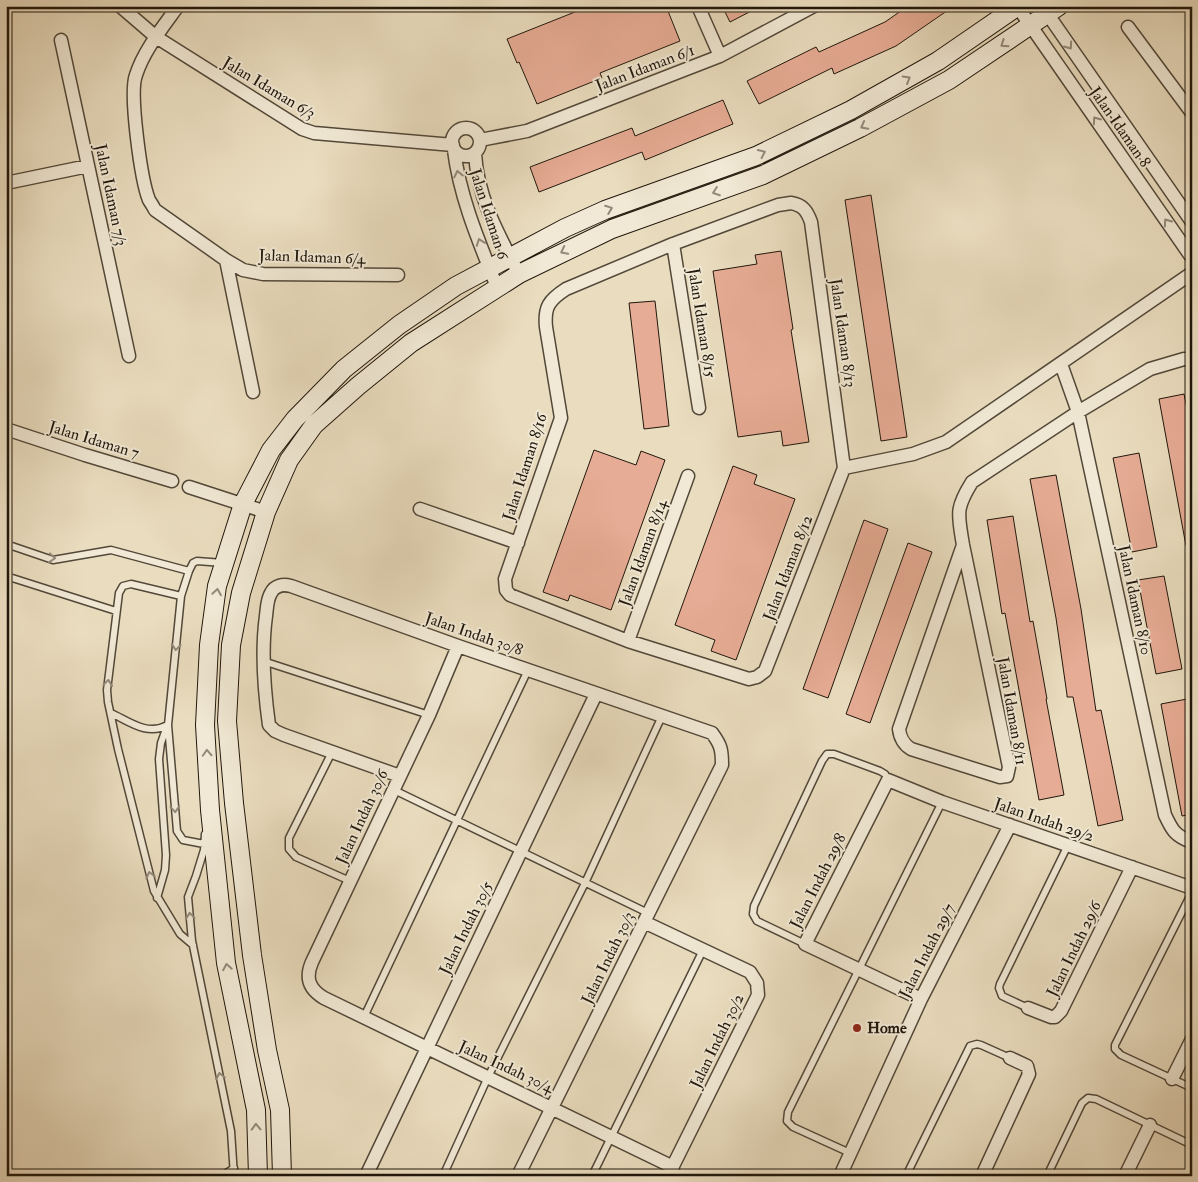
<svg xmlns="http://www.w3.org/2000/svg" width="1198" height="1182" viewBox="0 0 1198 1182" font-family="'IM FELL Double Pica',serif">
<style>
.building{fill:#e7ac95;stroke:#20170c}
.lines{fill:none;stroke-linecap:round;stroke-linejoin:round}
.service-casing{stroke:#524839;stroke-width:9}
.minor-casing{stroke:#524839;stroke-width:15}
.secondary-casing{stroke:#20170c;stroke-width:20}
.service{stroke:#f1e9d5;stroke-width:6}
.minor{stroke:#f1e9d5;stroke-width:12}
.secondary{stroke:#f1e9d5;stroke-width:18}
.oneway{stroke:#938a7b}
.poi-dot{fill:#8f2418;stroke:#f1e9d5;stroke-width:2}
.labels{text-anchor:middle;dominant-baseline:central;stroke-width:4;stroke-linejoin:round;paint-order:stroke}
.street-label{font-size:16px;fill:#20170c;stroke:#f1e9d5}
.poi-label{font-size:16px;font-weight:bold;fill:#20170c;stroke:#f1e9d5;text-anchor:start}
</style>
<rect width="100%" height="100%" fill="#eaddbf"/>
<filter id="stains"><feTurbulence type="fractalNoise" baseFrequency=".004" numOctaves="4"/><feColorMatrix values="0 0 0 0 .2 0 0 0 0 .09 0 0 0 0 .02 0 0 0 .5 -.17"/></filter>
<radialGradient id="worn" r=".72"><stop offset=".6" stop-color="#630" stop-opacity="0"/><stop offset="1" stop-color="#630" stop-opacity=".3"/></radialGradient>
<!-- building -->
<path class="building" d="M 590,6 L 666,6 L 680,41 L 600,73 L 602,78 L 537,104 L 519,62 L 517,63 L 507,39 Z
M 722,6 L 761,6 L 730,22 Z
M 908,6 L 954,6 L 896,46 L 834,74 L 832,68 L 759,104 L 747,81 L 816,47 L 819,52 L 885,22 Z
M 723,100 L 733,124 L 645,160 L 642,152 L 539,192 L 530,167 L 632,128 L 635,136 Z
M 871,195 L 907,437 L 881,441 L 845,200 Z
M 781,251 L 793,329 L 791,330 L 809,442 L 783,446 L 781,431 L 738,437 L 713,271 L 757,264 L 755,255 Z
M 655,301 L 669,426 L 644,429 L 629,303 Z
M 1184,394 L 1192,434 L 1192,546 L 1186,546 L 1159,399 Z
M 594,450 L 636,465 L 641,451 L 665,460 L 611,610 L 570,595 L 568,601 L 543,592 Z
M 1139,453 L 1157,547 L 1132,552 L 1113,458 Z
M 733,466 L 757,475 L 754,484 L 795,499 L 736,660 L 711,651 L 715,640 L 675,625 Z
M 1056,475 L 1081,609 L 1096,711 L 1101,710 L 1123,820 L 1098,826 L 1073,697 L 1067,697 L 1067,695 L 1056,618 L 1030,479 Z
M 1013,516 L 1030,622 L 1033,621 L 1047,699 L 1046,699 L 1064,795 L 1039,800 L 1005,613 L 1002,614 L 987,520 Z
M 864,520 L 888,529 L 828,698 L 803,689 Z
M 908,543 L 932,552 L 870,723 L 846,714 Z
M 1164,576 L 1182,669 L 1156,674 L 1138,580 Z
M 1187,699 L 1192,725 L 1192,814 L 1182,816 L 1161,704 Z"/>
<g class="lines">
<defs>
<path id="service" d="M 6,544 L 53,560 L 111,550 L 189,571
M 6,576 L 116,611
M 181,596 L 131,584 L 123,586 L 119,593 L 107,690 L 108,702 L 118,749 L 154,891 L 180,934 L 193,945
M 263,661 L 429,715
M 111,713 C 130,722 147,736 168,725
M 332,752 L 289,838 L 289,849 L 296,857 L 350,881
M 394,790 L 648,913
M 205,834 L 204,850 L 196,876 L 188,897 L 192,941 L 231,1131 L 234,1176
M 204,844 L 183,840 L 177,831 L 168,725 L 181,596 L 189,571 L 193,563 L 197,561 L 223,563
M 1192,892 L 1115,1045 L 1115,1049 L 1121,1055 L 1192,1088
M 157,898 L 165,870 L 166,855 L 159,759 L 161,743 L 167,726
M 805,944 L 757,921 L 753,914 L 754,906 L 822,761 L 827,754 L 834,754 L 880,771 L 885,774 L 888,780
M 1028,1008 L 1002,996 L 999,988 L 1000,984 L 1068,845
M 364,1017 L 528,670
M 850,1153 L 793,1127 L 787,1121 L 788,1112 L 942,802
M 222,1176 L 234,1168
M 443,1176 L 488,1077 L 585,883 L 662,716
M 592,1176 L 703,950
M 906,1176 L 970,1046 L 977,1044 L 981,1045 L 1010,1058
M 1047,1176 L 1082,1103 L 1088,1098 L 1096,1099 L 1192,1145
M 1191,1176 L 1192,1174"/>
<path id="minor" d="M 120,6 L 156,37 L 302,129 L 314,133 L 453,145
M 178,6 C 163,27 144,50 136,75 C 129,93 141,180 149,200 C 151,203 153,206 155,210 L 226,260 L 243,270 L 263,274 L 398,275
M 698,6 L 720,56
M 1017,6 L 1190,255
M 1042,6 L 1192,222
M 1128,27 L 1192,113
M 61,40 L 129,356
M452 142a14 14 0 1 1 28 0a14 14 0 1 1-28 0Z
M 480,140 L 527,131 L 720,56 L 814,6
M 454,150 C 460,198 479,242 497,287
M 475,153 C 477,197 499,236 519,274
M 6,183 L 88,166
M 791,203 C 803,205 807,211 811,222 L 844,468 L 765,671 L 757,677 L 749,679 L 628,641 L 510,595 L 506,590 L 505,579 L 561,418 L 546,327 C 544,307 549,300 566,289 L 673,244 L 778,205 Z
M 673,244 L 699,408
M 226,260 L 253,392
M 1061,364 L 1078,412 L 1165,815 C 1172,830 1175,836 1192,842
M 6,429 L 85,455 L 172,481
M 844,468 L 913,454 L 946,442 L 1192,273
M 189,487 L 266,512
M 420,509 L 518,543
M 963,545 L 899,729 C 900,738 903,744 911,749 L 1000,777 L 1007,776 L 1009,767 L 963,545 C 958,514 955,509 972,482 L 1078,412 L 1150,369 L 1184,359 L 1192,359
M 628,641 L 688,476
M 458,646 L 429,715 L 312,962 C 305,978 309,989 324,998 L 673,1167
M 400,776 L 284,735 L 275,731 L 269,725 C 264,689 261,652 266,616 C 267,608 267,599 271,593 C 275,585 283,584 291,586 L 458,646 L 712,733 C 721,745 722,750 722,765 L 518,1176
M 644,922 L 750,972 L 757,983 L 758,995 L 668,1176
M 921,999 L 805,944 L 888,780 L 942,802 L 1192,888
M 1028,1008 L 1051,1017 L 1055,1017 L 1061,1011 L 1132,867
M 1172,1079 L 1192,1039
M 366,1176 L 596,694
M 840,1176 L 921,999 L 1010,825
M 982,1176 L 1029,1074 L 1027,1066 L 1010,1058
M 1125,1176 L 1150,1125"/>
<path id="secondary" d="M 258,1176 L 256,1110 L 226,963 L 210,810 L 205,725 L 209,645 L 217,586 L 243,504 L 271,450 L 295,419 L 344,369 L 399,325 L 456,286 L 565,228 L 605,210 L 756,156 L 851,110 L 938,61 L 1018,6
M 282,1176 L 280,1110 L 267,1050 L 252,955 L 234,803 L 227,721 L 231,645 L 241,593 L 266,512 L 289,460 L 314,425 L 358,386 L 411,343 L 519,274 L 612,229 L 763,175 L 860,128 L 949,80 L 1059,6"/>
</defs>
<!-- service casing -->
<use href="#service" class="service-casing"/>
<!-- minor casing -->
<use href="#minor" class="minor-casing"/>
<!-- secondary casing -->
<use href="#secondary" class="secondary-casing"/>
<!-- service -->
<use href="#service" class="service"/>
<!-- minor -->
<use href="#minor" class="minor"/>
<!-- secondary -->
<use href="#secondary" class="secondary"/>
</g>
<!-- one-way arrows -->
<defs><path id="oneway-chevron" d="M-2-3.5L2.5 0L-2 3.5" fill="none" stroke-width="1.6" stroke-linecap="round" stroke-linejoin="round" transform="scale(1.25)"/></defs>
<g class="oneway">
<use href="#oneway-chevron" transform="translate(1004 44) rotate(146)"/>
<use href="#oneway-chevron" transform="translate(1069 46) rotate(55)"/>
<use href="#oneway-chevron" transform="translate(907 79) rotate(-30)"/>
<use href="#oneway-chevron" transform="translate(1096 120) rotate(-125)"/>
<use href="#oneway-chevron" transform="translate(864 126) rotate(152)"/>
<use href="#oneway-chevron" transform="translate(762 153) rotate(-25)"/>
<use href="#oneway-chevron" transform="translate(458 174) rotate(-102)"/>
<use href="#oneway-chevron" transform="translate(716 192) rotate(160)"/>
<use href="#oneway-chevron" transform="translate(609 209) rotate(-21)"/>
<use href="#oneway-chevron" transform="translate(1167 222) rotate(-125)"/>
<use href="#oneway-chevron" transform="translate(480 242) rotate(-110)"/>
<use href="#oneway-chevron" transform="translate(564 251) rotate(153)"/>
<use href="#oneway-chevron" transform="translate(52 558) rotate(5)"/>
<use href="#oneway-chevron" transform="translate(217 592) rotate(-81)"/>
<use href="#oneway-chevron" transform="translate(176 647) rotate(96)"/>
<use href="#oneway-chevron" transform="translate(108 683) rotate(-84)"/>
<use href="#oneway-chevron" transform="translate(207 753) rotate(-93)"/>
<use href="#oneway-chevron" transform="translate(175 809) rotate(86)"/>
<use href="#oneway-chevron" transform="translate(150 875) rotate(-104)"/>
<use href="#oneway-chevron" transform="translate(190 916) rotate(-95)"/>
<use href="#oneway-chevron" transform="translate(227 967) rotate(-100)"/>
<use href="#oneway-chevron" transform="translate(220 1076) rotate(-102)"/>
<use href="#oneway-chevron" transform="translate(256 1127) rotate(-92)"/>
</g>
<!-- markers -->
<circle class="poi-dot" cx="857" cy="1028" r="5"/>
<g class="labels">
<!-- street labels -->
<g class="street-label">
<text transform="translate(645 68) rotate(-21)">Jalan Idaman 6/1</text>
<text transform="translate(269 88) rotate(31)">Jalan Idaman 6/3</text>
<text transform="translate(1120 127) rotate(55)">Jalan Idaman 8</text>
<text transform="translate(111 195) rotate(78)">Jalan Idaman 7/3</text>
<text transform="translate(489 214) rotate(72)">Jalan Idaman 6</text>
<text transform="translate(312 257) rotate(2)">Jalan Idaman 6/4</text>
<text transform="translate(702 323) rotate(81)">Jalan Idaman 8/15</text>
<text transform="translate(843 333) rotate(82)">Jalan Idaman 8/13</text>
<text transform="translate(94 440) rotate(17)">Jalan Idaman 7</text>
<text transform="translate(525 467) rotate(-72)">Jalan Idaman 8/16</text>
<text transform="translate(643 553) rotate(-70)">Jalan Idaman 8/14</text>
<text transform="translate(788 568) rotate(-69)">Jalan Idaman 8/12</text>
<text transform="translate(1135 600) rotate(78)">Jalan Idaman 8/10</text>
<text transform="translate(474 634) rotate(19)">Jalan Indah 30/8</text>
<text transform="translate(1012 711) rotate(80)">Jalan Idaman 8/11</text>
<text transform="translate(362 817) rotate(-65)">Jalan Indah 30/6</text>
<text transform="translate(1044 820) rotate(19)">Jalan Indah 29/2</text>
<text transform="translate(818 881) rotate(-63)">Jalan Indah 29/8</text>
<text transform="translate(466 928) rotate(-64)">Jalan Indah 30/5</text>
<text transform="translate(1074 949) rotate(-64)">Jalan Indah 29/6</text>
<text transform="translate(927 951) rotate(-63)">Jalan Indah 29/7</text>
<text transform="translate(608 958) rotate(-64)">Jalan Indah 30/3</text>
<text transform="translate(717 1041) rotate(-64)">Jalan Indah 30/2</text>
<text transform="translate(506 1067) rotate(25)">Jalan Indah 30/4</text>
</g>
<!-- poi labels -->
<g class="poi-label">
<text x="867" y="1028">Home</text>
</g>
</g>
<!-- margin -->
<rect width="1198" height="1182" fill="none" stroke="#eaddbf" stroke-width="25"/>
<rect x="8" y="8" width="1183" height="1167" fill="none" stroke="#20170c" stroke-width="2.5"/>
<rect x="12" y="12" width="1173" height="1157" fill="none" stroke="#20170c"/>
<rect width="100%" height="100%" filter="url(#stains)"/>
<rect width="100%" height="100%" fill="url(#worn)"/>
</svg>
